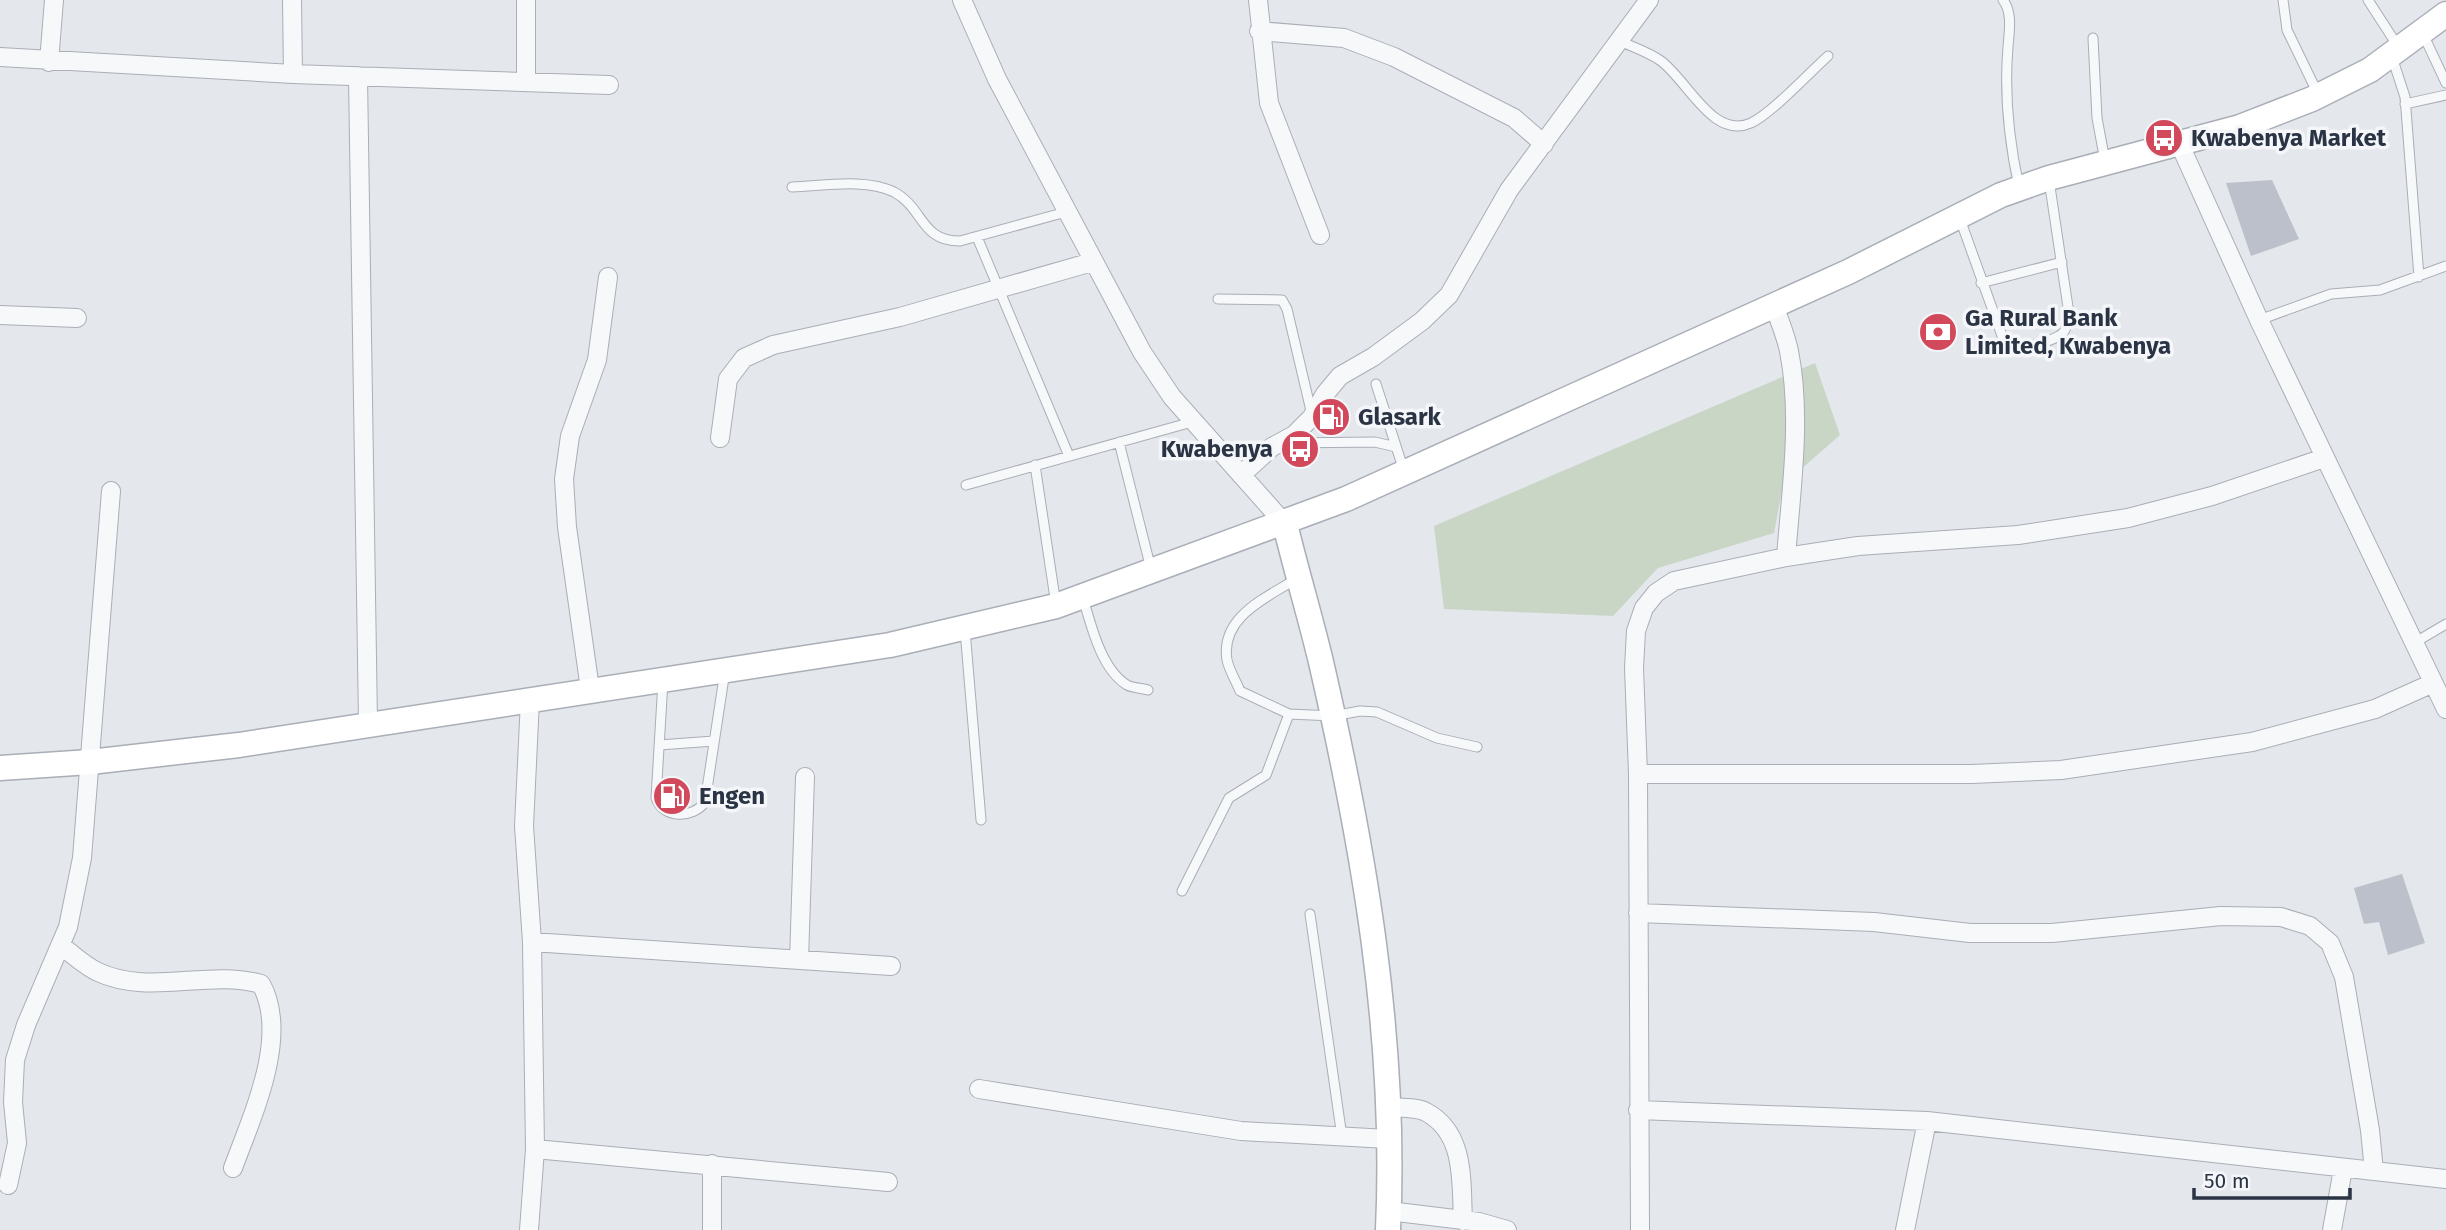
<svg xmlns="http://www.w3.org/2000/svg" width="2446" height="1230" viewBox="0 0 2446 1230" font-family="'Fira Sans',sans-serif">
<style>
.green{fill:#c9d6c5}
.building{fill:#bbc0ca}
.lines{fill:none;stroke-linecap:round;stroke-linejoin:round}
.service-casing{stroke:#a9aeb7;stroke-width:11}
.minor-casing{stroke:#a9aeb7;stroke-width:20}
.secondary-casing{stroke:#a9aeb7;stroke-width:27}
.service{stroke:#f7f8fa;stroke-width:9}
.minor{stroke:#f7f8fa;stroke-width:18}
.secondary{stroke:#fff;stroke-width:24}
.labels{text-anchor:middle;dominant-baseline:central;stroke-width:7;stroke-linejoin:round;paint-order:stroke}
.poi-label{font-size:24px;font-weight:bold;fill:#2b3445;stroke:#f4f6f9;text-anchor:start}
</style>
<rect width="100%" height="100%" fill="#e4e7ec"/>
<!-- green -->
<path class="green" d="M 1815,363 L 1840,435 L 1783,485 L 1774,533 L 1658,568 L 1613,616 L 1444,609 L 1434,526 Z"/>
<!-- building -->
<path class="building" d="M 2272,180 L 2299,239 L 2251,256 L 2226,183 Z
M 2402,874 L 2425,943 L 2388,955 L 2379,922 L 2364,924 L 2354,888 Z"/>
<g class="lines">
<defs>
<path id="service" d="M 2003,0 C 2013,13 2009,32 2008,47 C 2004,94 2009,141 2019,187
M 2283,0 L 2287,30 L 2318,94
M 2368,0 L 2399,48
M 2423,34 L 2446,83
M 2093,38 L 2097,118 L 2105,161
M 1618,40 C 1632,47 1649,52 1661,61 C 1688,81 1713,140 1751,123 C 1772,113 1809,73 1828,56
M 2392,57 L 2405,97 L 2419,277
M 2405,104 L 2446,95
M 792,187 C 824,186 865,178 894,192 C 924,208 920,241 960,241 L 1066,212
M 1960,219 L 2006,347 C 2017,351 2060,341 2065,330 C 2068,324 2068,314 2068,307 L 2049,180
M 977,237 L 1069,456
M 1981,283 L 2062,262
M 1218,299 L 1282,300 L 1287,309 L 1312,415
M 2259,320 L 2331,294 L 2380,290 L 2446,266
M 1376,384 L 1404,471
M 1119,442 L 1151,569
M 1287,443 L 1375,442 L 1396,447
M 1035,465 L 1056,605
M 966,485 L 1192,422
M 1296,579 C 1266,598 1220,617 1227,660 C 1229,670 1236,681 1240,691 L 1289,714 L 1333,716 L 1360,711 L 1377,712 L 1437,738 L 1477,747
M 1083,598 C 1091,625 1101,669 1127,685 C 1132,688 1142,688 1148,690
M 965,630 L 981,820
M 2414,643 L 2446,624
M 663,681 L 656,798 C 663,819 693,819 705,802 L 725,671
M 659,745 L 714,741
M 1182,891 L 1229,798 L 1266,775 L 1289,714
M 1310,914 L 1342,1137"/>
<path id="minor" d="M 292,0 L 293,74
M 962,0 L 997,79 L 1142,352 L 1172,397 L 1285,524
M 1258,0 L 1269,103 L 1320,235
M 1259,31 L 1344,38 L 1394,57 L 1514,118 L 1544,144
M 0,57 L 293,74 L 609,85
M 49,62 L 54,0
M 358,76 L 368,723
M 526,81 L 526,0
M 2180,145 L 2259,320 L 2446,709
M 1774,305 C 1779,320 1786,336 1789,351 C 1802,417 1791,490 1786,557
M 0,315 L 77,318
M 720,438 L 728,379 L 744,358 L 773,345 L 900,317 L 1092,262
M 1241,475 L 1272,447 L 1294,435 L 1312,417 L 1325,394 L 1340,376 L 1373,357 L 1422,321 L 1449,295 L 1509,190 L 1649,0
M 590,689 L 567,527 L 564,479 L 570,436 L 597,360 L 608,277
M 1638,774 L 1972,774 L 2061,770 L 2252,742 L 2375,709 L 2433,683
M 1638,913 L 1874,922 L 1970,933 L 2052,933 L 2221,916 L 2281,917 L 2310,926 L 2330,943 L 2344,977 L 2370,1130 L 2374,1171
M 532,942 L 891,966
M 62,946 C 73,955 85,966 98,972 C 149,996 209,969 261,984 C 290,1036 252,1116 233,1168
M 799,960 L 805,777
M 979,1089 L 1241,1131 L 1388,1139
M 1388,1107 C 1399,1108 1417,1107 1426,1112 C 1466,1133 1461,1183 1463,1221
M 1638,1110 L 1927,1121 L 2446,1179
M 535,1149 L 888,1182
M 8,1185 L 17,1143 L 13,1102 L 15,1060 L 26,1025 L 68,927 L 82,858 L 111,491
M 1389,1211 L 1479,1222 L 1507,1230
M 529,1230 L 535,1149 L 532,942 L 524,826 L 530,700
M 712,1230 L 712,1164
M 1640,1230 L 1638,774 L 1634,668 L 1636,631 L 1644,608 L 1656,593 L 1674,581 L 1786,557 L 1858,546 L 2018,535 L 2128,518 L 2212,496 L 2324,458
M 1905,1230 L 1927,1121
M 2332,1230 L 2343,1169"/>
<path id="secondary" d="M 1285,524 C 1296,570 1310,616 1321,662 C 1364,849 1397,1038 1388,1230
M 0,768 L 90,762 L 239,745 L 890,645 L 1056,606 L 1346,499 L 1848,272 L 2001,195 L 2049,178 L 2240,127 L 2312,99 L 2370,70 L 2446,14"/>
</defs>
<!-- service casing -->
<use href="#service" class="service-casing"/>
<!-- minor casing -->
<use href="#minor" class="minor-casing"/>
<!-- secondary casing -->
<use href="#secondary" class="secondary-casing"/>
<!-- service -->
<use href="#service" class="service"/>
<!-- minor -->
<use href="#minor" class="minor"/>
<!-- secondary -->
<use href="#secondary" class="secondary"/>
</g>
<!-- icons -->
<defs>
<symbol id="bus-disc" viewBox="-11 -11 22 22"><circle r="9.5" fill="#d1495b" stroke="#f4f6f9"/><path d="M-5-6H5V4H4V6H2V4H-2V6H-4V4H-5ZM-3.5-4V0h7V-4ZM-3.5 1.2v1.5H-2V1.2ZM2 1.2v1.5H3.5V1.2Z" fill="#fff"/></symbol>
<symbol id="bank-disc" viewBox="-11 -11 22 22"><circle r="9.5" fill="#d1495b" stroke="#f4f6f9"/><path d="M-6-4H6V4H-6ZM0-2.3a2.3 2.3 0 1 0 0 4.6a2.3 2.3 0 1 0 0-4.6Z" fill="#fff"/></symbol>
<symbol id="fuel-disc" viewBox="-11 -11 22 22"><circle r="9.5" fill="#d1495b" stroke="#f4f6f9"/><path d="M-5.5-6h7V0h2V4h1.3V-2.5L3-4.5l.8-.8L6-3V5H2.5V1h-1V6h-7ZM-4.2-4.7v3.2H.2V-4.7Z" fill="#fff"/></symbol>
</defs>
<g fill-rule="evenodd">
<use href="#bus-disc" x="2142" y="116" width="44" height="44"/>
<use href="#bank-disc" x="1916" y="310" width="44" height="44"/>
<use href="#fuel-disc" x="1309" y="395" width="44" height="44"/>
<use href="#bus-disc" x="1278" y="427" width="44" height="44"/>
<use href="#fuel-disc" x="650" y="774" width="44" height="44"/>
</g>
<g class="labels">
<!-- poi labels -->
<g class="poi-label">
<text x="2191" y="138">Kwabenya Market</text>
<text x="1965" y="318">Ga Rural Bank<tspan x="1965" dy="28">Limited, Kwabenya</tspan></text>
<text x="1358" y="417">Glasark</text>
<text x="1273" y="449" text-anchor="end">Kwabenya</text>
<text x="699" y="796">Engen</text>
</g>
</g>
<!-- scale -->
<path d="M2194 1188v10h156v-10" fill="none" stroke="#2b3445" stroke-width="3.5"/>
<text x="2204" y="1188" font-size="21" fill="#2b3445" stroke="#f4f6f9" stroke-width="5" paint-order="stroke">50 m</text>
</svg>
